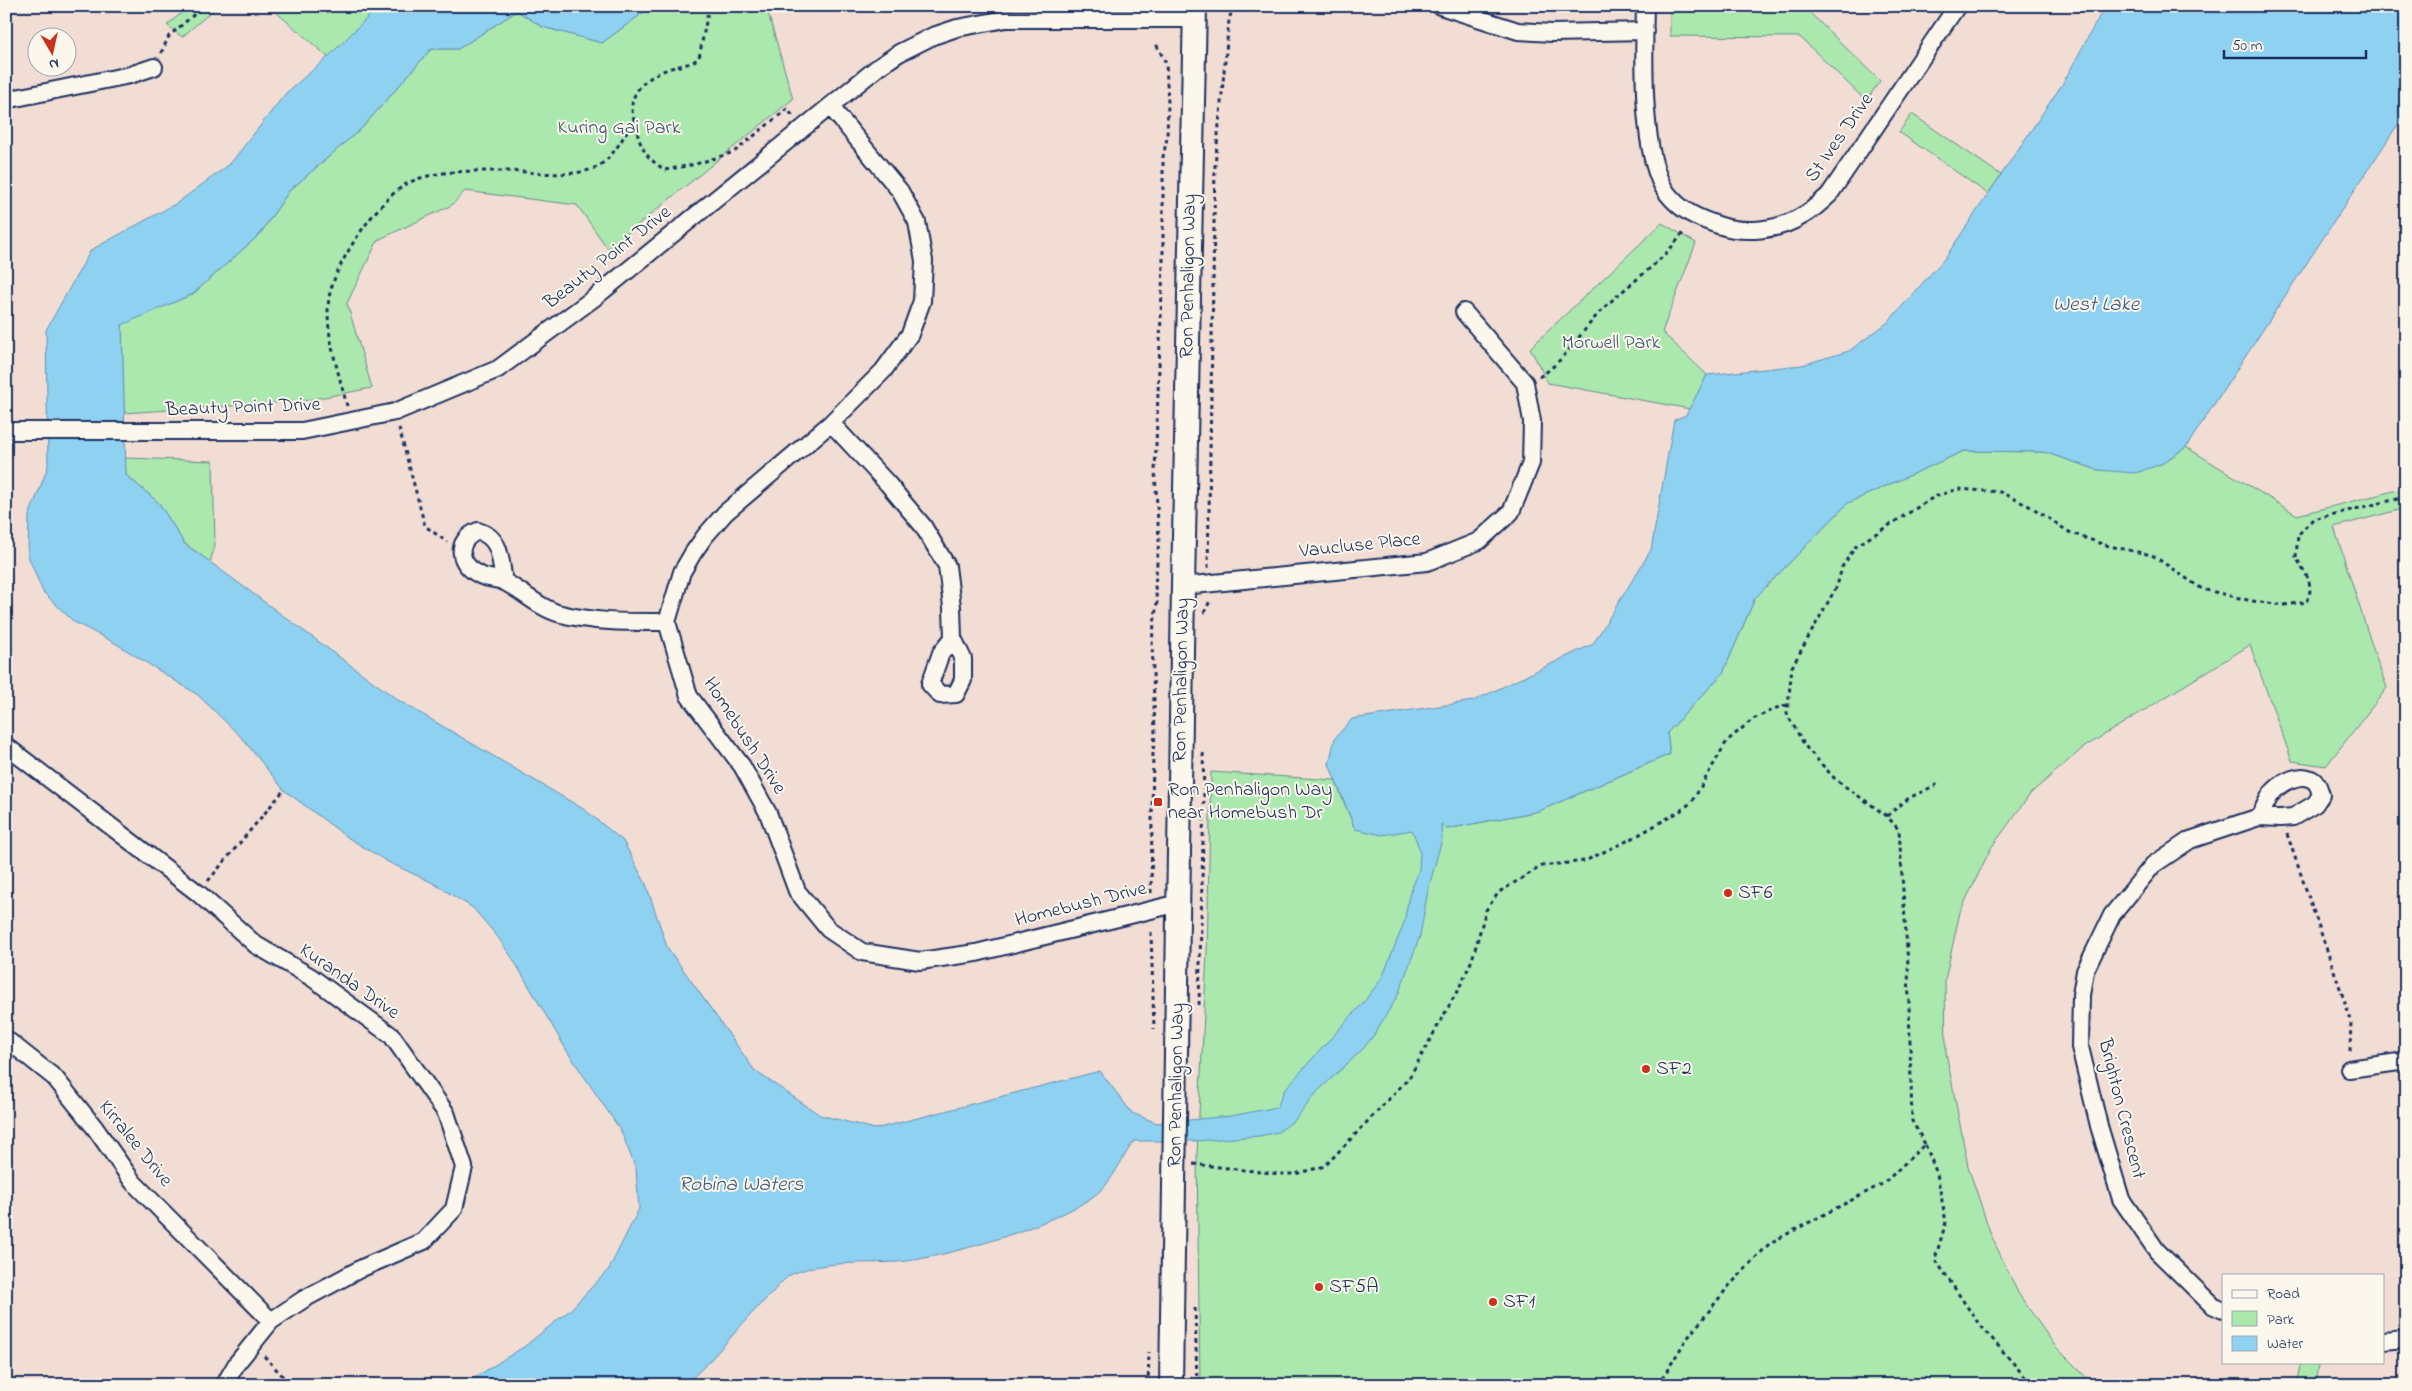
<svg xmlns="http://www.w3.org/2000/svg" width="2412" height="1391" viewBox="0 0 2412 1391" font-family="'Indie Flower',sans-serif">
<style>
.green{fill:#aae8ae;stroke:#628c86}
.water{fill:#8ed1f0;stroke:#6090b6}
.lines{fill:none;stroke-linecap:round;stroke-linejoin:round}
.street-casing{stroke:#1b2f5e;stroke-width:20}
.secondary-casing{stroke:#1b2f5e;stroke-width:26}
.path{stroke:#1b2f5e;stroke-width:3;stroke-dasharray:4 4;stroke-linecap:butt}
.street{stroke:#fbf7ec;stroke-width:16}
.secondary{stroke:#fbf7ec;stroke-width:22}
.poi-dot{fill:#c8321e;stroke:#fbf7ec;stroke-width:2}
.labels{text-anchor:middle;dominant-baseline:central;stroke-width:4;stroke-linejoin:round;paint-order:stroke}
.park-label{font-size:20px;fill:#38546e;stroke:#fbf7ec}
.street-label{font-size:20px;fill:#1b2f5e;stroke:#fbf7ec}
.poi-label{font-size:20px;fill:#1b2f5e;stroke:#fbf7ec;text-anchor:start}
.water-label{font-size:21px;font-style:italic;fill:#385882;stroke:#fbf7ec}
</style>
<rect width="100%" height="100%" fill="#f1ddd4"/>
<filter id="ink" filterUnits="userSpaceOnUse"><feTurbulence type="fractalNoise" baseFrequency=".02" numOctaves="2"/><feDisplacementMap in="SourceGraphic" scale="10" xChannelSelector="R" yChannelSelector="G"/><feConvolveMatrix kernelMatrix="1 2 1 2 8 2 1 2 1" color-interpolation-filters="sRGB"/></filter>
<g filter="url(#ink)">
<!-- green -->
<path class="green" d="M 190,6 L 218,6 L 182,37 L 167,25 Z
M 269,6 L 379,6 L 328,57 Z
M 652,6 L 766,6 L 793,99 L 608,249 L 577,205 L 465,191 L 452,205 L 378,240 L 347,303 L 372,388 L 303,401 L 124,413 L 122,324 L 193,294 L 260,234 L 289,191 L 362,128 L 431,49 L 458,49 L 517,11 L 543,27 L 602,43 Z
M 1792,6 L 1803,6 L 1880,81 L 1866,101 L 1800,37 L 1670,36 L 1670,8 L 1783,8 Z
M 1912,114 L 2001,175 L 1988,194 L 1899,132 Z
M 1662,223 L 1696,243 L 1662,332 L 1707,375 L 1690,409 L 1548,383 L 1530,348 Z
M 2186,447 L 2297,515 L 2406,488 L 2406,508 L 2334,527 L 2376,658 L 2387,688 L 2326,766 L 2292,761 L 2250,645 L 2083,748 L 2031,793 L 1991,848 L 1960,912 L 1945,980 L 1946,1052 L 1968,1166 L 1991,1235 L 2018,1293 L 2055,1346 L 2094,1385 L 1200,1385 L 1197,1154 L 1207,953 L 1211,772 L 1335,780 L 1355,829 L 1441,823 L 1447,829 L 1539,811 L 1670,754 L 1667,733 L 1723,673 L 1755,598 L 1848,503 L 1964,451 L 2044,452 L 2098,470 L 2161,464 Z
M 125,458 L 213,461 L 215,546 L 210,562 L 184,543 L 159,503 L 126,475 Z
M 2301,1362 L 2318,1365 L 2315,1385 L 2296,1385 Z"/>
<!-- water -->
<path class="water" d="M 379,6 L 652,6 L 602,43 L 543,27 L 517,11 L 458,49 L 431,49 L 362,128 L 289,191 L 260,234 L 193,294 L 122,325 L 126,475 L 159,503 L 184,543 L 398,700 L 585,810 L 623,841 L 646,884 L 667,947 L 755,1071 L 820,1115 L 875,1129 L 1100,1071 L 1132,1113 L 1157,1123 L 1231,1116 L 1277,1107 L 1285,1089 L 1363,1003 L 1382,978 L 1404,923 L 1409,896 L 1419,870 L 1420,850 L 1412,830 L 1382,835 L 1355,829 L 1329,764 L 1335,738 L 1352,719 L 1473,701 L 1593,644 L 1651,550 L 1674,420 L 1686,415 L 1707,375 L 1802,365 L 1849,351 L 1887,323 L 1945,258 L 2063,83 L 2105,6 L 2406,6 L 2406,112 L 2186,447 L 2161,464 L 2136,473 L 2098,470 L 2044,452 L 1964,451 L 1848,503 L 1755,598 L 1723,673 L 1667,733 L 1670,754 L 1539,811 L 1447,829 L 1441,824 L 1442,839 L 1428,890 L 1420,936 L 1398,995 L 1374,1035 L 1362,1050 L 1318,1091 L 1295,1120 L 1278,1132 L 1260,1136 L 1195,1141 L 1134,1141 C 1124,1155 1116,1173 1105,1186 C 1076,1220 943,1259 897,1262 C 863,1264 825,1260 792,1274 C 784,1278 777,1288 770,1295 C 740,1323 716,1359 684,1385 L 463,1385 L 525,1346 L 570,1310 L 609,1269 L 639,1209 L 636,1169 L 621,1131 L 567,1051 L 513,959 L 497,936 L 473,908 L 433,883 L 388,862 L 347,837 L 284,790 L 241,737 L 198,695 L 115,643 L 74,622 L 43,592 L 28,556 L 29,516 L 48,467 L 46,330 L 91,250 L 177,203 L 230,164 L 286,93 L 328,57 Z"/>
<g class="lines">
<defs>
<path id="street" d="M 1440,6 L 1518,31 L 1552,33 L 1645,31
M 1645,6 C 1644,52 1640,157 1667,193 C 1681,211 1697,218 1718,225 C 1744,234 1778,231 1802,216 C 1812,211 1821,202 1829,195 L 1957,6
M 6,100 L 130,75 L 154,67
M 830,106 L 900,191 L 917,222 L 924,261 L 922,301 L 910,334 L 883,371 L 831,423 L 725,513 L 705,536 L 693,553 L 682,572 L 667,622 L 689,696 L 742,766 L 768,813 L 797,891 L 828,929 L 862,952 L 920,961 L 976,953 L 1179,903
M 831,423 L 888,484 L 923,526 L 947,566 L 952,607 L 953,638 L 963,659 L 963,680 L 956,694 L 940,695 L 930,684 L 941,653 L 953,638
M 6,431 L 302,431 L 395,412 L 498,369 L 594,298 L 877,68 L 899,53 L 933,36 L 957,28 L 1006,19 L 1195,19
M 504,582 C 500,560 502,538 478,531 C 454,541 458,564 480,575 C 487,579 497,578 505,582 C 523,592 541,609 561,614 C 597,623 631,622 667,622
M 1183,586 L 1427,562 L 1479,541 L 1511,512 L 1531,463 L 1532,421 L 1525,383 L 1464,312
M 6,746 L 198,893 L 256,945 L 311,977 L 392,1036 L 446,1113 L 464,1167 L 454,1209 L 424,1241 L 362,1268 L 304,1299 L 271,1321 L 237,1363 L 224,1385
M 6,1039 L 55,1078 L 95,1128 L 133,1182 L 271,1321
M 2349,1069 L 2406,1061
M 2223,1310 L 2212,1305 L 2157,1251 L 2121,1199 L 2099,1126 L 2080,1047 L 2081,995 L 2085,971 L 2112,915 L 2153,865 L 2190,840 L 2259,817 L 2281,818 L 2293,817 L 2315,804 L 2321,795 C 2320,792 2319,787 2317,784 C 2305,768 2278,783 2270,796 C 2266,803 2263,810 2259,817
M 2383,1341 L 2406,1339"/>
<path id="secondary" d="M 1171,1385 L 1183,586 L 1195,6"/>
</defs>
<!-- street casing -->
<use href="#street" class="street-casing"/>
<!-- secondary casing -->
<use href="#secondary" class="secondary-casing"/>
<!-- path -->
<path class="path" d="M 709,6 L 699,58 C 688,66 684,64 671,68 C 653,74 631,87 632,109 C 632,115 635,122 636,128 C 641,149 646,158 665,170 L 696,164 L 734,152 L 787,109 L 793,116
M 161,53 L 169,36 L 204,6
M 1539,377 C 1567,360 1583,327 1608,304 C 1635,279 1664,261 1685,230
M 347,406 C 339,373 324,332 329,298 C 334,264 379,197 410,182 C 437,170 471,171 499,171 C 528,170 575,181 600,165 C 615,155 625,134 634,119
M 399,428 L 425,526 L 447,542
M 1208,568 L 1215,166 L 1229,20 L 1233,6
M 1204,613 L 1210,601
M 1887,816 L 1909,798 L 1936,785 L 1937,780
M 2287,834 L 2351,1020 L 2350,1051
M 208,881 L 284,790
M 1151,893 L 1153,752 L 1155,735 L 1152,640 L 1157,602 L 1155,586 L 1159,540 L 1155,471 L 1163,264 L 1163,157 L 1167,138 L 1168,103 L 1166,63 L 1155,42
M 1151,932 L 1154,1029
M 1199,1005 L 1204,800 L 1203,749
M 1925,1144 L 1912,1121 L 1908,965 L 1899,830 L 1887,816 L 1836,780 L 1805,746 L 1787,714 L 1792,667 L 1837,586 L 1842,567 L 1856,546 L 1934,497 L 1958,489 L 2000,492 L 2033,508 L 2069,532 L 2105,545 L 2152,555 L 2202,589 L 2252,601 L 2283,605 L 2307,602 L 2310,591 L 2309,580 L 2296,557 L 2298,535 L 2313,519 L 2406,497
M 1193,1164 L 1280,1174 L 1295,1174 L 1325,1166 L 1409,1078 L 1460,986 L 1472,960 L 1486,910 L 1499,892 L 1542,866 L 1585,861 L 1635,837 L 1680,811 L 1692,802 L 1727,741 L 1753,719 L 1781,706 L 1788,705
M 1195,1308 L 1197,1385
M 264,1356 L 291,1385
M 1148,1385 L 1149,1352
M 1658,1385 L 1686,1340 L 1728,1287 L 1770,1243 L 1884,1183 L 1925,1144 L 1937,1174 L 1946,1222 L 1935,1259 L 1976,1320 L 2032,1385"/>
<!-- street -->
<use href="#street" class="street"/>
<!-- secondary -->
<use href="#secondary" class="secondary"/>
</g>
</g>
<!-- markers -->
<g class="poi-dot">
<rect x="1153" y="797" width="10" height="10" rx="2.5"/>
<circle cx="1728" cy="893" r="5"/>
<circle cx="1646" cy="1069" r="5"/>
<circle cx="1319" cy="1287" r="5"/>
<circle cx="1493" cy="1302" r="5"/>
</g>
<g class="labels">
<!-- park labels -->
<g class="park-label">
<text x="619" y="128">Kuring Gai Park</text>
<text x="1611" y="343">Morwell Park</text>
</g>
<!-- street labels -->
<g class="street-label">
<text transform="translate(1840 138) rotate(-55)">St Ives Drive</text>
<text transform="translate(608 258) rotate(-38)">Beauty Point Drive</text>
<text transform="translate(1189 276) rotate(-89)">Ron Penhaligon Way</text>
<text transform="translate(243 408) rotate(-2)">Beauty Point Drive</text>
<text transform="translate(1360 546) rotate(-6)">Vaucluse Place</text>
<text transform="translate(1182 680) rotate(-89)">Ron Penhaligon Way</text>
<text transform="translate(744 736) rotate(57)">Homebush Drive</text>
<text transform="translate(1081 905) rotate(-14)">Homebush Drive</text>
<text transform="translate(349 982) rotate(35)">Kuranda Drive</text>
<text transform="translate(1177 1085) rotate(-89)">Ron Penhaligon Way</text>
<text transform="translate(2121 1109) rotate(76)">Brighton Crescent</text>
<text transform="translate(135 1144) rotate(51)">Kirralee Drive</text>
</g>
<!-- poi labels -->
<g class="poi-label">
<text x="1168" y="790">Ron Penhaligon Way<tspan x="1168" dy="23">near Homebush Dr</tspan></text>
<text x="1738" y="893">SF6</text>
<text x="1656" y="1069">SF2</text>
<text x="1329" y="1287">SF5A</text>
<text x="1503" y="1302">SF1</text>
</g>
<!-- water labels -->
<g class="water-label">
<text x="2096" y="305">West Lake</text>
<text x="741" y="1185">Robina Waters</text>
</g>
</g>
<!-- margin -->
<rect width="2412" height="1391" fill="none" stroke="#fbf7ec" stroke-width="25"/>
<rect x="12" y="12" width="2387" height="1366" fill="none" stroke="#1b2f5e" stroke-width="2" filter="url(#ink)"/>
<!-- legend -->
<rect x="2222" y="1274" width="162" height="90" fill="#fbf7ec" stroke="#a1a7b3"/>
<rect x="2232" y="1290" width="25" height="8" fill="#fbf7ec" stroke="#a1a7b3"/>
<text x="2267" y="1298" font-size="15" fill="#1b2f5e">Road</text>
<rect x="2232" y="1311" width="25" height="15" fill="#aae8ae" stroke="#a1a7b3"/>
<text x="2267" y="1324" font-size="15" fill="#1b2f5e">Park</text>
<rect x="2232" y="1336" width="25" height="15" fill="#8ed1f0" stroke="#a1a7b3"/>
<text x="2267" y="1348" font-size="15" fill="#1b2f5e">Water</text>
<!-- north arrow -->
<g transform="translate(52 52) rotate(171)"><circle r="24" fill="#fbf7ec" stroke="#a1a7b3"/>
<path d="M0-4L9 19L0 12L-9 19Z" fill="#c8321e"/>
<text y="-8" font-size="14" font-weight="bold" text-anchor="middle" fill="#1b2f5e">N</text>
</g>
<!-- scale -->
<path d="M2224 50v8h142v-8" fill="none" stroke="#1b2f5e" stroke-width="2.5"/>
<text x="2232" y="50" font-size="15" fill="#1b2f5e" stroke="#fbf7ec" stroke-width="4" paint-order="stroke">50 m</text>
</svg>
